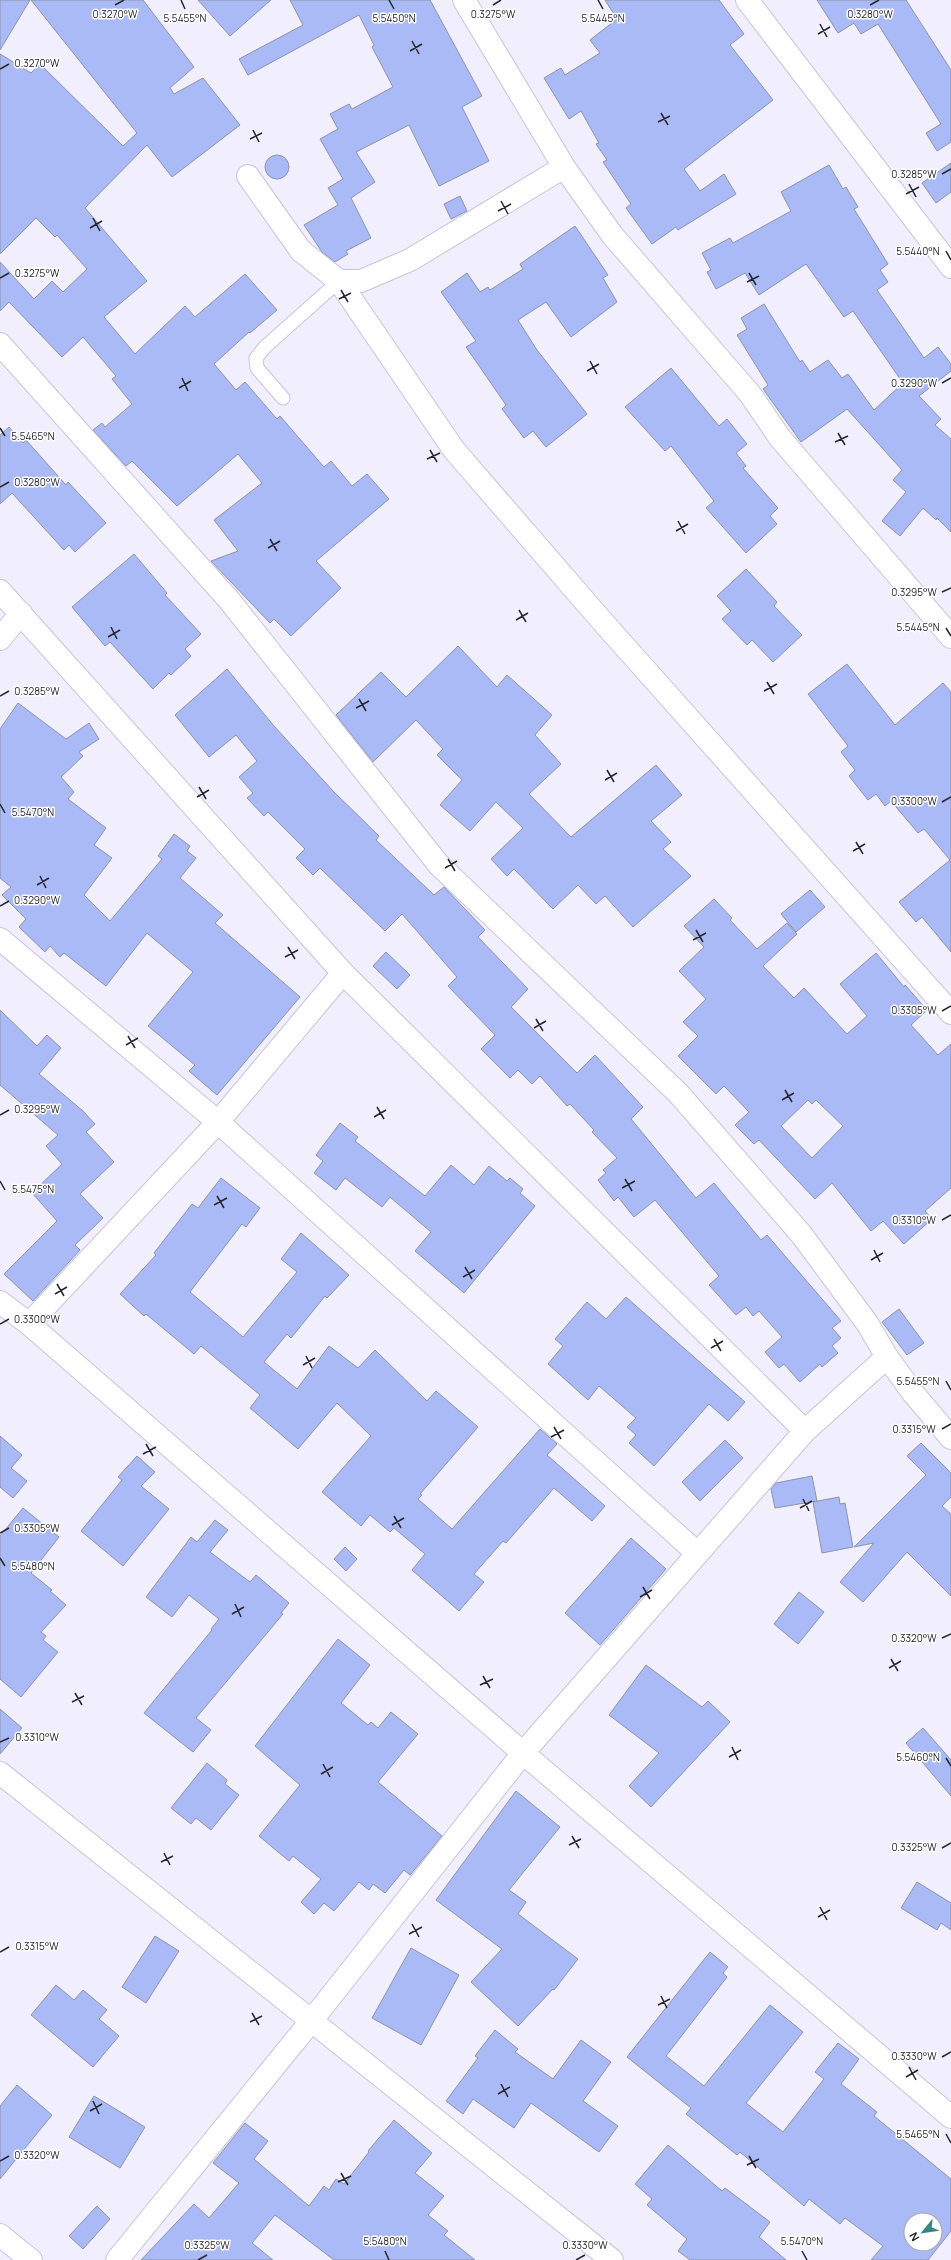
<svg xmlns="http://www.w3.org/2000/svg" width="951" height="2260" viewBox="0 0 951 2260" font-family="Manrope,sans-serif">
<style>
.building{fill:#a9baf6;stroke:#8d93a8;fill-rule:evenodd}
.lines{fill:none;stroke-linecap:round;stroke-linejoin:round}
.service-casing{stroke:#c6c4da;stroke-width:15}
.minor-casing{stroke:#c6c4da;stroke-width:24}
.service{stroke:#fff;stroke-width:13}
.minor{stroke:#fff;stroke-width:22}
.ticks{fill:none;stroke:#26252d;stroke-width:1.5}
.ticks-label{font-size:10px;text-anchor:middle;fill:#26252d;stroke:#fefefe;stroke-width:3;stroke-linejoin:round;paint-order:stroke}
</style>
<rect width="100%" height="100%" fill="#f1effd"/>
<!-- building -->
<path class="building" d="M 0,0 L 30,0 L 0,50 Z
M 31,0 L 143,0 L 194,67 L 170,88 L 174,94 L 203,78 L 240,125 L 172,177 L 147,145 L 85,208 L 147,281 L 104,317 L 135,354 L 185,306 L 195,317 L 245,274 L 277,310 L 250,333 L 249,332 L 214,364 L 236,390 L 245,382 L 277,419 L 280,416 L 324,467 L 331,461 L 352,486 L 367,474 L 389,499 L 316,561 L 341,588 L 291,636 L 274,619 L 270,623 L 211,561 L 238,551 L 214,520 L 262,483 L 238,454 L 177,506 L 132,461 L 126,466 L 93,430 L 102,423 L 105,427 L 132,404 L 112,379 L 116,376 L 83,337 L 62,357 L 9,302 L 0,311 L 0,262 L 34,299 L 52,281 L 63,292 L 87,269 L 57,235 L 55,237 L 36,218 L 0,254 L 0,54 L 31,73 L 40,64 L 123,146 L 137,133 Z
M 198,0 L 271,0 L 230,36 Z
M 290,0 L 430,0 L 482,96 L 462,107 L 489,161 L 439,186 L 409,125 L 356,152 L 375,182 L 351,198 L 371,238 L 346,251 L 348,254 L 335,262 L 322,252 L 304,225 L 338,205 L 328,188 L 343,179 L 320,139 L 338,129 L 330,114 L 349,104 L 352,109 L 393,87 L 372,47 L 374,45 L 359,15 L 248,75 L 239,59 L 303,25 Z
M 605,0 L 719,0 L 744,34 L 730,45 L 773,100 L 684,169 L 700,191 L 724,174 L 736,194 L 678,230 L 676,227 L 652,244 L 626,208 L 631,204 L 603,162 L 607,160 L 596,144 L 599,143 L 581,111 L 569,119 L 544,78 L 561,68 L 565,75 L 600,53 L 590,40 L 617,19 Z
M 817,0 L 906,0 L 951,70 L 951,142 L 937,151 L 926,133 L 941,124 L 878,24 L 861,34 L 854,23 L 838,33 Z
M265 167a12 12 0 1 1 24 0a12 12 0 1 1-24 0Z
M 951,163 L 951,192 L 936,203 L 922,183 Z
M 829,165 L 843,189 L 846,187 L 858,207 L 854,209 L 888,264 L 880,270 L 888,282 L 877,290 L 924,358 L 938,347 L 951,364 L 951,371 L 919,396 L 941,419 L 935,425 L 951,439 L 951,532 L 937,518 L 936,520 L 923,508 L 900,536 L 882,521 L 906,492 L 893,480 L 902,470 L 847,409 L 801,442 L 763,389 L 768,385 L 737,335 L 747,329 L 741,318 L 764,304 L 800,362 L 802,360 L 810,372 L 828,360 L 842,378 L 848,374 L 874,410 L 903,383 L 853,311 L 844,317 L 806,264 L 759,295 L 745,273 L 716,289 L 707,272 L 711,270 L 702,253 L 730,238 L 733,243 L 791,211 L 781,192 Z
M 460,196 L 467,211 L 451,219 L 444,204 Z
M 575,226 L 608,275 L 603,278 L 617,302 L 571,337 L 546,302 L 518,320 L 537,350 L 587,414 L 546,447 L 533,431 L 524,438 L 502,409 L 506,405 L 466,347 L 476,341 L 441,292 L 467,273 L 480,292 L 488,287 L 490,290 L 523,269 L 520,264 Z
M 671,368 L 719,426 L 727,419 L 747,444 L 736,453 L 746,466 L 743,468 L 778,508 L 770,516 L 777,524 L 746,553 L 706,508 L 714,501 L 671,446 L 665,451 L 625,407 Z
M 9,427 L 23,443 L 26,440 L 66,485 L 68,482 L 106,523 L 75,552 L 69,545 L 64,550 L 12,493 L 0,504 L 0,435 Z
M 134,554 L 167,593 L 165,595 L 201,634 L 185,649 L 191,656 L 171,675 L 169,673 L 153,689 L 110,642 L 105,646 L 72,607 Z
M 746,569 L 777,602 L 774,606 L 802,635 L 773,662 L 752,640 L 747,645 L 722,619 L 731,611 L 717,596 Z
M 458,646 L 497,687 L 507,675 L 552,715 L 535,735 L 561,764 L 529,794 L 571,837 L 656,765 L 682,795 L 651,821 L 671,842 L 663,849 L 691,876 L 633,927 L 605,896 L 596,904 L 578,885 L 553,909 L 514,869 L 507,876 L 491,859 L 523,828 L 496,802 L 470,831 L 440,805 L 462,780 L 437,755 L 443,749 L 416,720 L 373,762 L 336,715 L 381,672 L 406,697 Z
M 847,664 L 895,725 L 943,683 L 951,692 L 951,952 L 922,917 L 916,922 L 899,902 L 950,860 L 924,829 L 918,833 L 891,801 L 885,806 L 876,794 L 868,800 L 849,776 L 855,770 L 841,752 L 848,746 L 808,694 Z
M 227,669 L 274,726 L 333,791 L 379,836 L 376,840 L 434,895 L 444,887 L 485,930 L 478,937 L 528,989 L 511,1007 L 577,1073 L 595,1055 L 643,1107 L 631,1119 L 696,1198 L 714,1183 L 761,1240 L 767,1235 L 841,1321 L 832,1328 L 841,1338 L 832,1346 L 838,1353 L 822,1367 L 820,1364 L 800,1382 L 784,1364 L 779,1368 L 765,1352 L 782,1337 L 759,1311 L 753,1316 L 746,1307 L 736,1315 L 709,1285 L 719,1276 L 655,1200 L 634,1217 L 618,1197 L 614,1201 L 598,1180 L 606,1173 L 603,1170 L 617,1158 L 592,1132 L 594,1130 L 570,1104 L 567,1106 L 540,1076 L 532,1084 L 518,1070 L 510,1078 L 481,1049 L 495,1035 L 448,986 L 457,977 L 402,914 L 385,931 L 320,868 L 313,875 L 296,858 L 305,849 L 268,812 L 264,816 L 247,798 L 253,793 L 239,777 L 257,761 L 236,735 L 209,757 L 175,715 Z
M 18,703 L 66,739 L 89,723 L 99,739 L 79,752 L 83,756 L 61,777 L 74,792 L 68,799 L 106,828 L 94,845 L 112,858 L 84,895 L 110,921 L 162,859 L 158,856 L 174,834 L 190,846 L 187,851 L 196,858 L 180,878 L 223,915 L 215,923 L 300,997 L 217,1095 L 189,1071 L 195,1065 L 148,1026 L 193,972 L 147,933 L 106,986 L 64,953 L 60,957 L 50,946 L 45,952 L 19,927 L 26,919 L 2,895 L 11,887 L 0,878 L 0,729 Z
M 810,890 L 825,907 L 796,932 L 781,914 Z
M 714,899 L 732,918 L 730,920 L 757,949 L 787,923 L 797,934 L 763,966 L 794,998 L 804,988 L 847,1034 L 867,1016 L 840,984 L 876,953 L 904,987 L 905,985 L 927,1010 L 911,1025 L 938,1055 L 951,1044 L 951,1188 L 925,1211 L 932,1219 L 904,1244 L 883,1221 L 871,1231 L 832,1183 L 815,1199 L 759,1140 L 754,1144 L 735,1125 L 749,1112 L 724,1086 L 716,1094 L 678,1056 L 698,1036 L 683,1022 L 706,999 L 679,971 L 704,947 L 684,926 ZM 808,1100 L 812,1104 L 816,1100 L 843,1126 L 812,1158 L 781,1126 Z
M 386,952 L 410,975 L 397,989 L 373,966 Z
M 0,1010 L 37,1046 L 47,1035 L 61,1048 L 39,1074 L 83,1111 L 95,1124 L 86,1132 L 114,1162 L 80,1194 L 103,1218 L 75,1245 L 80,1250 L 33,1301 L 4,1274 L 57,1221 L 32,1193 L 62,1164 L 46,1146 L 58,1135 L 0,1085 Z
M 340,1123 L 358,1137 L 355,1141 L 425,1196 L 451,1165 L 474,1185 L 489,1166 L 507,1181 L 510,1178 L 523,1189 L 520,1193 L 535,1206 L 464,1293 L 415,1251 L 431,1232 L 390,1197 L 382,1207 L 345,1178 L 336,1190 L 314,1173 L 323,1161 L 316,1155 Z
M 221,1178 L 260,1208 L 246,1227 L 242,1224 L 190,1292 L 243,1337 L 297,1272 L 281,1259 L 301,1233 L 349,1275 L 327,1298 L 325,1296 L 291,1338 L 287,1334 L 264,1362 L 297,1389 L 329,1346 L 358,1368 L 375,1350 L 427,1401 L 436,1391 L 478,1427 L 420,1494 L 422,1495 L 418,1499 L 452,1529 L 540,1429 L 557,1444 L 547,1455 L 605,1506 L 592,1521 L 554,1488 L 506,1543 L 503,1541 L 474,1574 L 484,1582 L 459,1611 L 412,1570 L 425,1554 L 394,1528 L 390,1532 L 370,1515 L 361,1526 L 322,1492 L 371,1436 L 337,1403 L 298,1449 L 250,1408 L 260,1395 L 201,1346 L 194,1354 L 146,1314 L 144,1316 L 120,1294 L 156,1255 L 154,1253 L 192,1204 L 198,1208 Z
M 626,1297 L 745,1402 L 728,1421 L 709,1404 L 654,1466 L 629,1443 L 636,1435 L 627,1427 L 636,1418 L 599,1386 L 588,1400 L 548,1364 L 563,1346 L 555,1339 L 587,1302 L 606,1319 Z
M 899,1309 L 924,1343 L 907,1355 L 882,1322 Z
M 0,1436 L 22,1455 L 11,1468 L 27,1481 L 13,1498 L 0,1487 Z
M 725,1440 L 743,1458 L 700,1501 L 682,1482 Z
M 921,1443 L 951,1473 L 951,1497 L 942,1506 L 951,1514 L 951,1596 L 907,1552 L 863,1602 L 840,1582 L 874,1543 L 854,1547 L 926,1475 L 907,1456 Z
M 137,1456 L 155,1472 L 141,1486 L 169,1509 L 123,1566 L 81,1531 L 122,1480 L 118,1477 Z
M 812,1476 L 817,1501 L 775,1508 L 771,1489 L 776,1483 Z
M 839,1497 L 840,1504 L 845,1503 L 853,1547 L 822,1553 L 813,1502 Z
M 23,1508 L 59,1537 L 31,1573 L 52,1590 L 50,1591 L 66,1605 L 41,1632 L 46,1636 L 43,1640 L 58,1652 L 21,1697 L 0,1679 L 0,1536 Z
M 215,1520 L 228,1530 L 210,1552 L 250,1582 L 256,1575 L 289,1603 L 281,1613 L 283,1614 L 196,1718 L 211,1730 L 193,1752 L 144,1713 L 212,1630 L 211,1629 L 219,1619 L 189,1595 L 172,1617 L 146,1597 L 191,1537 L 197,1542 Z
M 631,1538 L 666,1569 L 600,1645 L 565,1613 Z
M 345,1547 L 357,1559 L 346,1571 L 334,1559 Z
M 799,1592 L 824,1612 L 798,1644 L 774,1624 Z
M 338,1639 L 370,1665 L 341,1703 L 368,1725 L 371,1722 L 378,1728 L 391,1712 L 418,1734 L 378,1782 L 442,1836 L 410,1875 L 404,1870 L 385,1893 L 373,1884 L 369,1890 L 359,1882 L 334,1911 L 324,1903 L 314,1914 L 301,1902 L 321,1879 L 293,1856 L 289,1861 L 259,1836 L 300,1785 L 255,1746 Z
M 646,1665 L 702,1707 L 708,1701 L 730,1722 L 651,1807 L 629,1786 L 659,1753 L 609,1715 Z
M 0,1709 L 22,1728 L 0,1754 Z
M 923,1728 L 951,1760 L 951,1796 L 906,1743 Z
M 207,1763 L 227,1780 L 225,1784 L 239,1795 L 211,1830 L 196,1818 L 191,1824 L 171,1808 Z
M 516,1791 L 560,1827 L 509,1890 L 526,1902 L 518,1914 L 578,1959 L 554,1990 L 553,1989 L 518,2026 L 471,1982 L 502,1949 L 436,1900 Z
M 917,1882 L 951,1903 L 951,1930 L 941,1923 L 937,1930 L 901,1908 Z
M 155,1936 L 179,1951 L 146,2003 L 122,1987 Z
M 411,1948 L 459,1975 L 421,2045 L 372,2018 Z
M 710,1952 L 728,1967 L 723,1973 L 727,1977 L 666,2056 L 704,2086 L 770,2005 L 803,2032 L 746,2103 L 783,2132 L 824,2079 L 815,2072 L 838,2043 L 859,2059 L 841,2084 L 877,2112 L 874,2116 L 951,2179 L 951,2231 L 928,2260 L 871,2260 L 883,2246 L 845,2218 L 840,2224 L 809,2199 L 804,2206 L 740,2152 L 737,2155 L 686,2114 L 691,2108 L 627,2057 ZM 911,2220 L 935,2220 L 935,2244 L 911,2244 Z
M 56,1985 L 74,2000 L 83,1990 L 107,2010 L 99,2019 L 119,2036 L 93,2067 L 31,2015 Z
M 495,2030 L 518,2049 L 515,2052 L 553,2079 L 581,2040 L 611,2062 L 583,2101 L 618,2126 L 599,2152 L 531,2103 L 514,2128 L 473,2099 L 463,2114 L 446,2101 L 478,2058 L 475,2056 Z
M 17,2085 L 52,2115 L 0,2179 L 0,2106 Z
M 94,2096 L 145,2127 L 120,2168 L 69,2137 Z
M 394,2120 L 432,2153 L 415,2173 L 444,2196 L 428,2215 L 448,2231 L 444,2235 L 475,2260 L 334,2260 L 275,2215 L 252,2243 L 273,2260 L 141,2260 L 194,2204 L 209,2218 L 239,2183 L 213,2163 L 245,2123 L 268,2141 L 254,2159 L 309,2206 L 324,2186 L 329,2190 L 336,2179 L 344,2184 L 369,2152 L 368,2151 Z
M 668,2145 L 722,2191 L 725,2188 L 770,2222 L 759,2237 L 786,2260 L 690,2260 L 678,2251 L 687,2239 L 647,2205 L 652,2199 L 635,2184 Z
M 97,2206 L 110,2219 L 83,2249 L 69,2236 Z"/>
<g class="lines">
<defs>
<path id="service" d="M 283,398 L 257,368 L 256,358 L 265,347 L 339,281"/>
<path id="minor" d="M 464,0 L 564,167 L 613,236 L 750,394 L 780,438 L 951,637
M 747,0 L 951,267
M 248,176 L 301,251 L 339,281 L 361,281 L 410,260 L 564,167
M 339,281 L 454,450 L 602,621 L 951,1013
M 0,344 L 229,600 L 439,865 L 678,1093 L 801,1234 L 867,1323 L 887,1357 L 913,1393 L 951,1438
M 0,591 L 343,973 L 805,1431
M 0,639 L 21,613
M 0,939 L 218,1122 L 696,1552
M 0,1302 L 29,1324 L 523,1753 L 951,2117
M 29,1324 L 218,1122 L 343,973
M 0,1773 L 612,2260
M 0,2235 L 31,2260
M 117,2260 L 312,2020 L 523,1753 L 805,1431 L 887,1357"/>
</defs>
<!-- service casing -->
<use href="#service" class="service-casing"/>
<!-- minor casing -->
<use href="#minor" class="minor-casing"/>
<!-- service -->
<use href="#service" class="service"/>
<!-- minor -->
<use href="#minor" class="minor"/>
</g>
<!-- ticks -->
<path class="ticks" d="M 181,0 L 185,9M 389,0 L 394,9M 598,0 L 603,9M 115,5 L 124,0M 493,5 L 501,0M 870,5 L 879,0M 820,24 L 827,37M 818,34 L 830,27M 412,41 L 419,54M 410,51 L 422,44M 0,69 L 9,64M 661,113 L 668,125M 658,122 L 670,116M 253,130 L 259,142M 250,139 L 262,133M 942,174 L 951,169M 909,184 L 916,197M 906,194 L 919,187M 501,201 L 508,214M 498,211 L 511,204M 93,218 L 100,231M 90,228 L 102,221M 946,251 L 951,260M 749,273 L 756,285M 0,278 L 9,273M 747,282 L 759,276M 341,290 L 348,302M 339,299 L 351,293M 590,361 L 597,374M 587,371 L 599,364M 182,378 L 188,391M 942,383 L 951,378M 179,388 L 191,381M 0,428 L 5,436M 838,433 L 845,445M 835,442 L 848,436M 430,450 L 437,462M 427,459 L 440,453M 0,487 L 9,482M 678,521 L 685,534M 676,531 L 688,524M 270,539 L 277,551M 268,548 L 280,541M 942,592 L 951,588M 519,610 L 526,622M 516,620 L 528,613M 111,627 L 117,639M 946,628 L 951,636M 108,637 L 120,630M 767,682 L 774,694M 764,691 L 777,684M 0,696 L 9,691M 359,699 L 366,711M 356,708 L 369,701M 607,770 L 614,782M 605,780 L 617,773M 199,787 L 206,799M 197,797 L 209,790M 942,802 L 951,797M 0,804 L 5,813M 856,842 L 863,854M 853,851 L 865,844M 448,859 L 455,871M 445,868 L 457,861M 40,876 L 46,888M 37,885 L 49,878M 0,906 L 9,901M 696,930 L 703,942M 693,940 L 706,933M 288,947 L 295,959M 285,957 L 298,950M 942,1011 L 951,1006M 536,1019 L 543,1031M 534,1028 L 546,1021M 128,1036 L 135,1048M 126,1045 L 138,1038M 785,1090 L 792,1102M 782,1100 L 794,1093M 377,1107 L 384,1119M 0,1115 L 9,1110M 374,1117 L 386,1110M 625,1179 L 632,1191M 0,1181 L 5,1190M 622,1188 L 635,1181M 217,1196 L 224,1208M 214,1205 L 227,1198M 942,1220 L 951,1215M 874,1250 L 880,1262M 871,1260 L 883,1253M 465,1267 L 472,1279M 463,1277 L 475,1270M 57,1284 L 64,1296M 55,1294 L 67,1287M 0,1324 L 9,1319M 714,1339 L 721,1351M 711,1348 L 723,1341M 306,1356 L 312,1368M 303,1365 L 315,1358M 946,1381 L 951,1390M 554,1427 L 561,1439M 942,1429 L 951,1424M 551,1437 L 564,1430M 146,1444 L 153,1456M 143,1454 L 156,1447M 803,1499 L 809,1511M 800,1508 L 812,1501M 394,1516 L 401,1528M 392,1525 L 404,1518M 0,1533 L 9,1528M 0,1558 L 5,1566M 643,1587 L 650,1599M 640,1597 L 652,1590M 235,1604 L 241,1617M 232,1614 L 244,1607M 942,1638 L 951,1634M 891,1659 L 898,1671M 889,1668 L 901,1661M 483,1676 L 490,1688M 480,1685 L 493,1679M 75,1693 L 82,1705M 72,1702 L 84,1696M 0,1742 L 9,1738M 732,1747 L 738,1760M 729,1757 L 741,1750M 946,1758 L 951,1766M 323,1764 L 330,1777M 321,1774 L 333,1767M 572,1836 L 579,1848M 569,1845 L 581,1839M 942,1848 L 951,1843M 164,1853 L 170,1865M 161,1862 L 173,1856M 820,1907 L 827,1920M 818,1917 L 830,1910M 412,1924 L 419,1937M 409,1934 L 422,1927M 0,1952 L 9,1947M 661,1996 L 667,2008M 658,2005 L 670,1999M 252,2013 L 259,2025M 250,2022 L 262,2016M 942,2057 L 951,2052M 909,2067 L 916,2080M 906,2077 L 918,2070M 501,2084 L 508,2097M 498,2094 L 510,2087M 93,2101 L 99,2114M 90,2111 L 102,2104M 946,2134 L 951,2143M 749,2156 L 756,2168M 0,2161 L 9,2156M 747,2165 L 759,2159M 341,2173 L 348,2185M 338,2182 L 351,2176M 385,2251 L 389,2260M 802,2251 L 807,2260M 198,2260 L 207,2255M 576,2260 L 585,2255"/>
<g class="ticks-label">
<text x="115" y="18">0.3270°W</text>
<text x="870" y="18">0.3280°W</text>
<text x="493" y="18">0.3275°W</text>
<text x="185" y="22">5.5455°N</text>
<text x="394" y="22">5.5450°N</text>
<text x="603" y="22">5.5445°N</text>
<text x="37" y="67">0.3270°W</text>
<text x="914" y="178">0.3285°W</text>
<text x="918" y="255">5.5440°N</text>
<text x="37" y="277">0.3275°W</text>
<text x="914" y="387">0.3290°W</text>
<text x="33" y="440">5.5465°N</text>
<text x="37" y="486">0.3280°W</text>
<text x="914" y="596">0.3295°W</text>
<text x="918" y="631">5.5445°N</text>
<text x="37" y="695">0.3285°W</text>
<text x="914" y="805">0.3300°W</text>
<text x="33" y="816">5.5470°N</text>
<text x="37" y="904">0.3290°W</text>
<text x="914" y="1014">0.3305°W</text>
<text x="37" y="1113">0.3295°W</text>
<text x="33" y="1193">5.5475°N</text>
<text x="914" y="1224">0.3310°W</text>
<text x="37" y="1323">0.3300°W</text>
<text x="918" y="1385">5.5455°N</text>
<text x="914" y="1433">0.3315°W</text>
<text x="37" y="1532">0.3305°W</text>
<text x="33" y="1570">5.5480°N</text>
<text x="914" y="1642">0.3320°W</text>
<text x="37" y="1741">0.3310°W</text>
<text x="918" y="1761">5.5460°N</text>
<text x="914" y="1851">0.3325°W</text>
<text x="37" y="1950">0.3315°W</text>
<text x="914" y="2060">0.3330°W</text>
<text x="918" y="2138">5.5465°N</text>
<text x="37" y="2159">0.3320°W</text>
<text x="385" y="2245">5.5480°N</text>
<text x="802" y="2245">5.5470°N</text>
<text x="207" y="2249">0.3325°W</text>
<text x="585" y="2249">0.3330°W</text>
</g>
<!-- north arrow -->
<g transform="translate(923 2232) rotate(241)"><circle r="19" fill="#fefefe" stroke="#a8a7aa"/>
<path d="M0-3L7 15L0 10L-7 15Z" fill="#3d8584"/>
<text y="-6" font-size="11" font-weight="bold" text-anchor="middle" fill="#26252d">N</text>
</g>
</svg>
